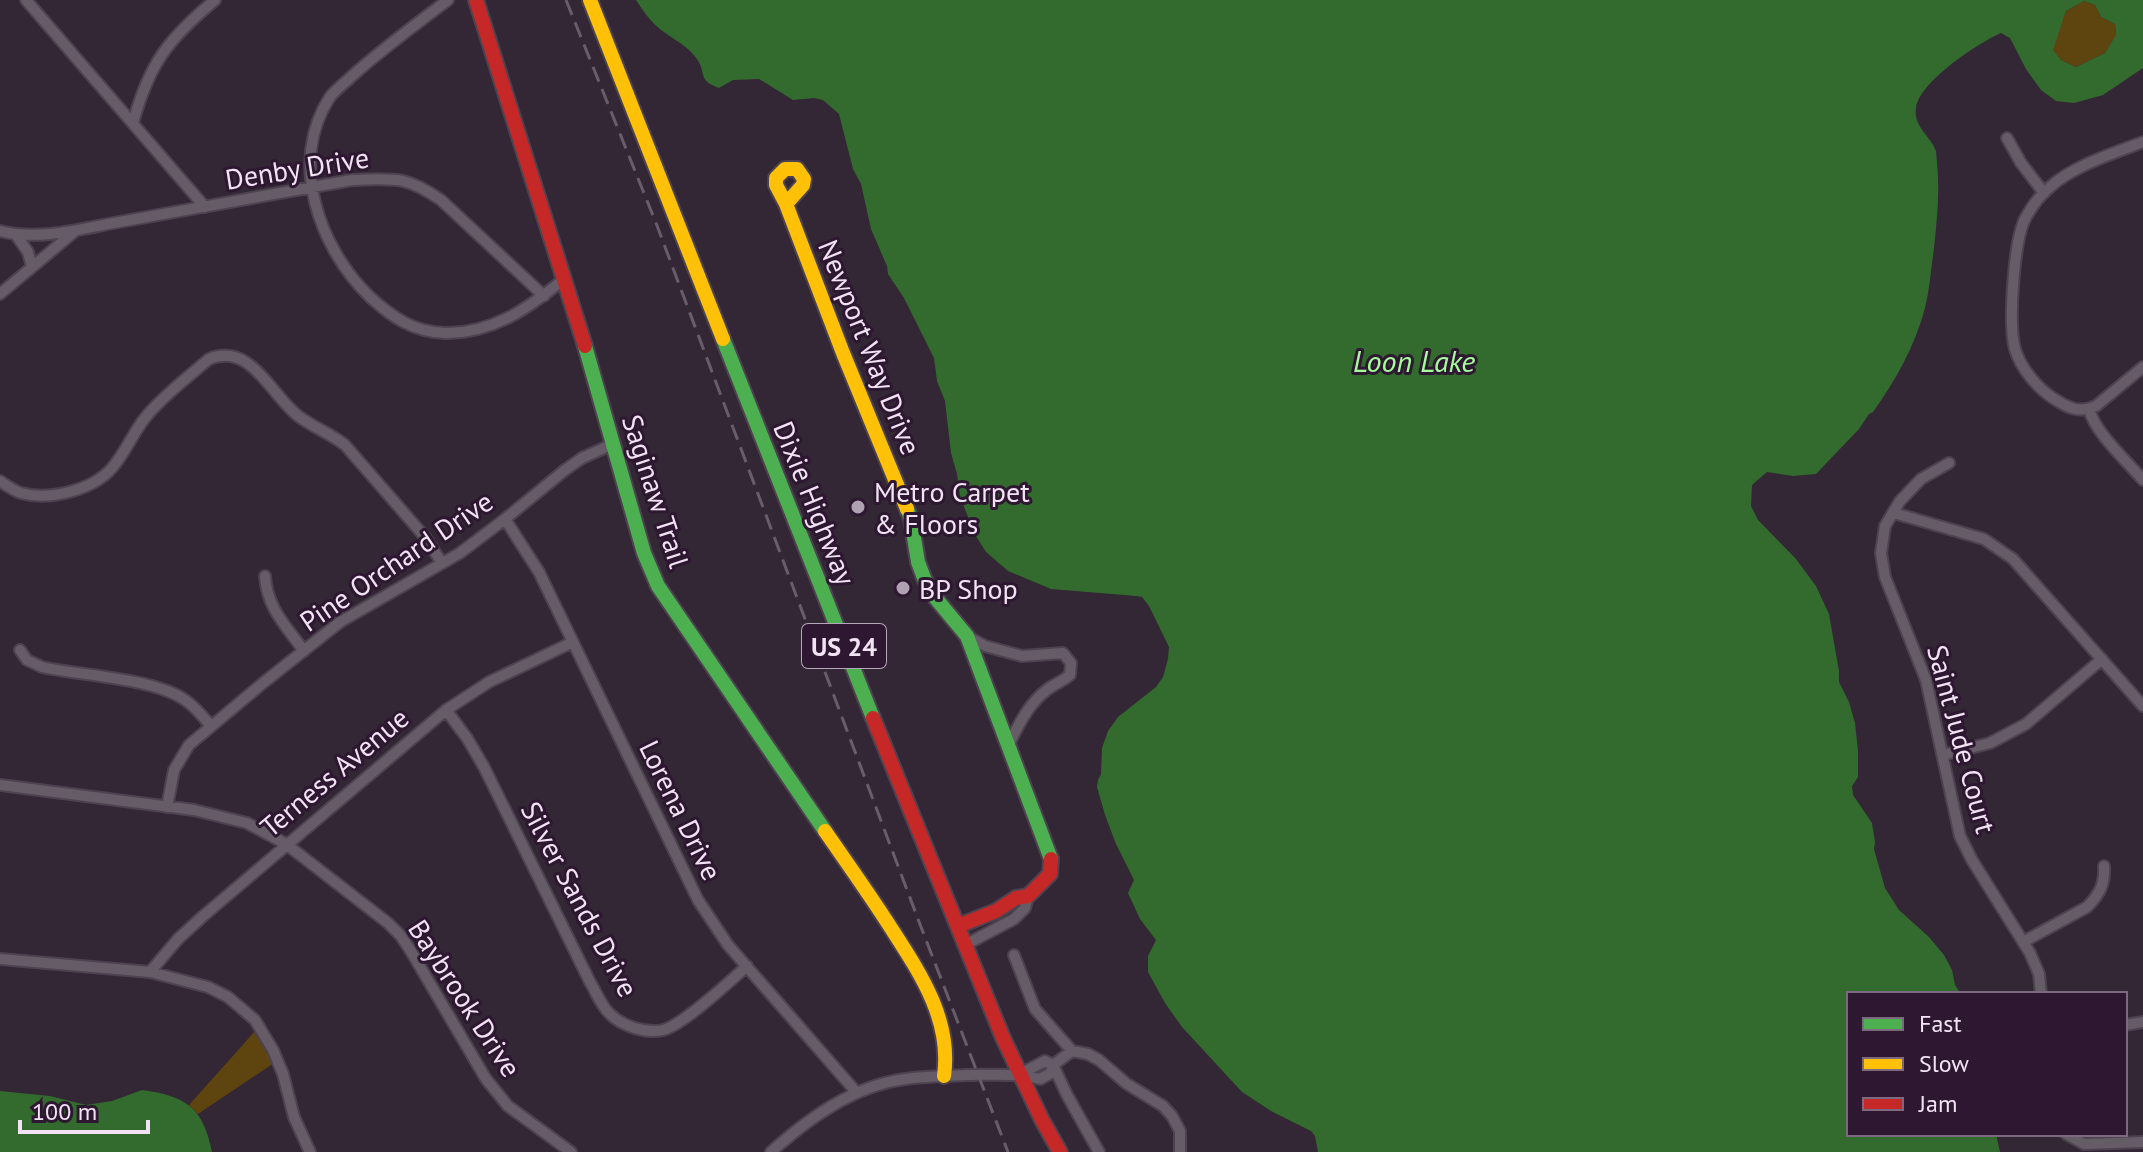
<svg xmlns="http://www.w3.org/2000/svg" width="2143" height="1152" viewBox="0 0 2143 1152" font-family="'PT Sans',sans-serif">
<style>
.green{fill:#5e440e}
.water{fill:#326b2d;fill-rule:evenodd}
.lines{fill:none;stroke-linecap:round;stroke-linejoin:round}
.street-casing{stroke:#4d424f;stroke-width:14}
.fast-casing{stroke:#4d424f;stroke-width:18}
.slow-casing{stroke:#4d424f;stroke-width:18}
.jam-casing{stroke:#4d424f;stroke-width:18}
.street{stroke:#665c67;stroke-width:10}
.fast{stroke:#4caf50;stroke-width:14}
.slow{stroke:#ffc107;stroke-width:14}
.jam{stroke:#c62828;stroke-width:14}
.rail{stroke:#685d6a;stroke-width:3;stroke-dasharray:16 8;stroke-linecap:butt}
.poi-dot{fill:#afa1b1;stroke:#2d1731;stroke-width:3}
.labels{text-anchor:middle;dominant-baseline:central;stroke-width:6;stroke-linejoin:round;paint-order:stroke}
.shield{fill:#2d1731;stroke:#b7a6ba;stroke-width:2}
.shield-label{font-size:26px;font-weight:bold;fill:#f2e3f4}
.street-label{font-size:28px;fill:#f2e3f4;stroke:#2d1731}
.poi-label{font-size:28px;fill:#f2e3f4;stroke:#2d1731;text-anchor:start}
.water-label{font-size:30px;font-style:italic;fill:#a6fc9c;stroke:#2d1731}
</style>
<rect width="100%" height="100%" fill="#332635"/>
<!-- green -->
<path class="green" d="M 2084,1 L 2095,5 L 2101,17 L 2115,24 L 2116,36 L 2105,53 L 2076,67 L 2061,60 L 2052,50 L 2066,11 Z
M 257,1029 L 274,1063 L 198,1114 L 189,1105 Z"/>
<!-- water -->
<path class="water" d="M 636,0 L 2143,0 L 2143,68 L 2103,95 L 2074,103 L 2056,101 L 2041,90 L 2026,69 L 2010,38 L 2001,33 C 1978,43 1919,82 1916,108 C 1913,126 1930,135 1936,151 C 1936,152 1937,162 1937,163 C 1940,191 1937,220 1934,248 C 1931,268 1930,288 1925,308 C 1915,346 1896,380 1873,412 L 1869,414 L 1859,429 L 1816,474 L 1793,476 L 1767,472 L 1752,485 L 1751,506 L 1758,520 L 1796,559 L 1816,586 L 1829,614 L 1839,671 L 1839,682 L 1849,702 L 1855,723 L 1858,751 L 1858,777 L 1852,786 L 1853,795 L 1872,823 L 1875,842 L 1874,849 L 1885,888 L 1899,910 L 1929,937 L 1944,955 L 1952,970 L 1955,985 L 1961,994 L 1849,994 L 1849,1134 L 1996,1134 L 2000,1152 L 1318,1152 L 1315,1136 L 1311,1131 L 1271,1111 L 1242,1092 L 1182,1027 L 1165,1003 L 1148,972 L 1148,956 L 1156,940 L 1140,919 L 1128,893 L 1134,880 L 1116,844 L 1105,815 L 1097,787 L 1098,780 L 1101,774 L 1102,748 L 1108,731 L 1118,717 L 1156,687 L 1163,677 L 1168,659 L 1169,647 L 1149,606 L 1142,597 L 1136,596 L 1051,589 L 1008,571 L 986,552 L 976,536 L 960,497 L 957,474 L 951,453 L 945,401 L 937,381 L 934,358 L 904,298 L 888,274 L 887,266 L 871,229 L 861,184 L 853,169 L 839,114 L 823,100 L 814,98 L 793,100 L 759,79 L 733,80 L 719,88 C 697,80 707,74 697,59 C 688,46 673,39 661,30 C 650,21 644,12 636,0 ZM 2084,1 L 2095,5 L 2101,17 L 2115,24 L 2116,35 L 2105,53 L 2076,67 L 2061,60 L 2053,50 L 2066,11 Z
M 142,1090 C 186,1096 203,1107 212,1152 L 0,1152 L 0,1091 L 50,1096 L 86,1105 L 112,1101 Z"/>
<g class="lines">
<defs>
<path id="street" d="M 26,0 L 205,207
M 448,0 C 415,25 382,49 352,76 C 345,83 336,89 330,97 C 288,161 319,248 370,297 C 392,317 413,332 445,333 C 492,334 529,308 564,279
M 133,123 C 149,64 168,39 215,0
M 2007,138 L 2021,163 L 2044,193
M 2143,142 C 2114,153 2073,166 2050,187 C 2039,196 2030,209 2024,221 C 2014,244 2008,325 2015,349 C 2021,369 2038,389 2056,400 C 2070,409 2080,413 2096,406 L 2143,367
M 0,231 C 35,240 73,231 108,224 L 352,180 C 394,179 405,175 441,200 L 544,296
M 16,235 L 28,252 L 32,267
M 0,294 L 74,232
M 2089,409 C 2095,433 2127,461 2143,480
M 1949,463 L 1921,479 L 1900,501 L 1885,526 L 1881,553 L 1885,577 L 1926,680 L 1960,836 L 1972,860 L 2030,953 L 2039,974 L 2041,994
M 0,481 C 6,485 14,491 21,493 C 49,501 93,490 112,468 C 127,451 134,429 150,412 C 167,393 189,376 209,359 C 250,342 270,393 297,415 C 312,427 330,433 345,445 L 425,537 L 442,563
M 1894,513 L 1984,539 L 2013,559 L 2143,706
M 505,519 L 539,572 L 698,900 L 728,945 L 857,1093
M 265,576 C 267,608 286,626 304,651
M 967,636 L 985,646 L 1022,656 L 1063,653 L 1071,663 L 1070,675 C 1063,681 1055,684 1048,689 C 1029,703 1019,724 1009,744
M 20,650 L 27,660 L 42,667 C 81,676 160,678 189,703 C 197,709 204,718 211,726
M 446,710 L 467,738 L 484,767 L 590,982 C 596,992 602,1007 610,1014 C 622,1026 646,1034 663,1030 C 683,1025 729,982 747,966
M 1943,755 L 1990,743 L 2026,724 L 2102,659
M 0,785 L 194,810 L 247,823 L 286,844 L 388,923 L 401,936 L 412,953 L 486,1079 L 508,1106 L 571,1152
M 167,807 L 174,770 L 189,745 L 263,683 L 340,622 L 460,553 L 505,519 L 565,470 L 582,458 L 613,444
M 2023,942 L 2087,907 C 2100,894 2105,884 2104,866
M 965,945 L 1014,919 L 1025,908 L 1028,896
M 1014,955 L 1035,1009 L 1072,1051 L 1088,1054 L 1099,1060 L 1127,1084 L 1163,1106 L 1172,1116 L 1180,1131 L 1180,1152
M 0,959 L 150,972 L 208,987 L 228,997 L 255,1020 L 273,1050 L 283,1074 L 294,1117 L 310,1152
M 150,972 L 178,939 L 202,917 L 446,710 L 489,682 L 573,642
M 2125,1025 L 2143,1022
M 1072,1051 L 1053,1065 L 1067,1095 L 1099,1152
M 2066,1134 L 2084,1144 L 2143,1142
M 771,1152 C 809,1118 853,1086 905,1079 C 925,1076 946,1076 966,1075 C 992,1075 1016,1073 1040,1079 L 1051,1073 L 1053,1065 L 1045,1061 L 1020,1074"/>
<path id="fast" d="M 723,339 L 873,718
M 585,346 L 644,553 L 658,586 L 825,831
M 907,509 L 911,519 L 918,562 L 924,578 L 933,595 L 967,636 L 1051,859"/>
<path id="slow" d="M 590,0 L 723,339
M 786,204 L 776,185 L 776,178 L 785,169 L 797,169 L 804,179 L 803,185 L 786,204 L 843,353 L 907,509
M 825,831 C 847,863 870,895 891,928 C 920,973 952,1020 944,1076"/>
<path id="jam" d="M 476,0 L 585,346
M 873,718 L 1003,1038 L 1042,1120 L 1060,1152
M 958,926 L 996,911 L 1016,898 L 1028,896 L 1050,874 L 1051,859"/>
</defs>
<!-- street casing -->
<use href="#street" class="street-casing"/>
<!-- fast casing -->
<use href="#fast" class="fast-casing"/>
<!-- slow casing -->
<use href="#slow" class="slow-casing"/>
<!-- jam casing -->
<use href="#jam" class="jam-casing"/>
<!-- street -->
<use href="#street" class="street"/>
<!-- fast -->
<use href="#fast" class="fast"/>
<!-- slow -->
<use href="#slow" class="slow"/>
<!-- jam -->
<use href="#jam" class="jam"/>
<!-- rail -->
<path class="rail" d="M 566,0 L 656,223 L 921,927 L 1008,1152"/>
</g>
<!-- markers -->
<g class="poi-dot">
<circle cx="858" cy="507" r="8"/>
<circle cx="903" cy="588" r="8"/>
</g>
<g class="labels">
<!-- shield labels -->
<rect class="shield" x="802" y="624" width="84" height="44" rx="6"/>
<g class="shield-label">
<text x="844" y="646">US 24</text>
</g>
<!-- street labels -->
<g class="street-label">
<text transform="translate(297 168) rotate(-9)">Denby Drive</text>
<text transform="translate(870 347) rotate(68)">Newport Way Drive</text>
<text transform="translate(656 491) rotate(72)">Saginaw Trail</text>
<text transform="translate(815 503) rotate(68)">Dixie Highway</text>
<text transform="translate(396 561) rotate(-34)">Pine Orchard Drive</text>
<text transform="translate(1962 739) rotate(75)">Saint Jude Court</text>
<text transform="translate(334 772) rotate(-40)">Terness Avenue</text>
<text transform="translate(681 810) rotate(64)">Lorena Drive</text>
<text transform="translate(580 899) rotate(62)">Silver Sands Drive</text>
<text transform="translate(465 998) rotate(57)">Baybrook Drive</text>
</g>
<!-- poi labels -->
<g class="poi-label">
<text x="874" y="491">Metro Carpet<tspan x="874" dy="32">&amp; Floors</tspan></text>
<text x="919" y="588">BP Shop</text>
</g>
<!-- water labels -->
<g class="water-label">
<text x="1414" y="360">Loon Lake</text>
</g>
</g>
<!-- legend -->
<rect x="1847" y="992" width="280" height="144" fill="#2d1731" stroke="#7c697f" stroke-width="2"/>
<rect x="1863" y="1018" width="40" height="12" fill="#4caf50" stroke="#7c697f" stroke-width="2"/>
<text x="1919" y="1032" font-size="24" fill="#f2e3f4">Fast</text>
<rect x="1863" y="1058" width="40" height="12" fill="#ffc107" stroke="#7c697f" stroke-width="2"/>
<text x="1919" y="1072" font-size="24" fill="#f2e3f4">Slow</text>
<rect x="1863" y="1098" width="40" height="12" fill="#c62828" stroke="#7c697f" stroke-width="2"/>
<text x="1919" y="1112" font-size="24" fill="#f2e3f4">Jam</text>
<!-- scale -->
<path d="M20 1120v12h128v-12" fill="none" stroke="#f2e3f4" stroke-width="4"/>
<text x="32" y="1120" font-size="24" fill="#f2e3f4" stroke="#2d1731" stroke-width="6" paint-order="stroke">100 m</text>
</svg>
